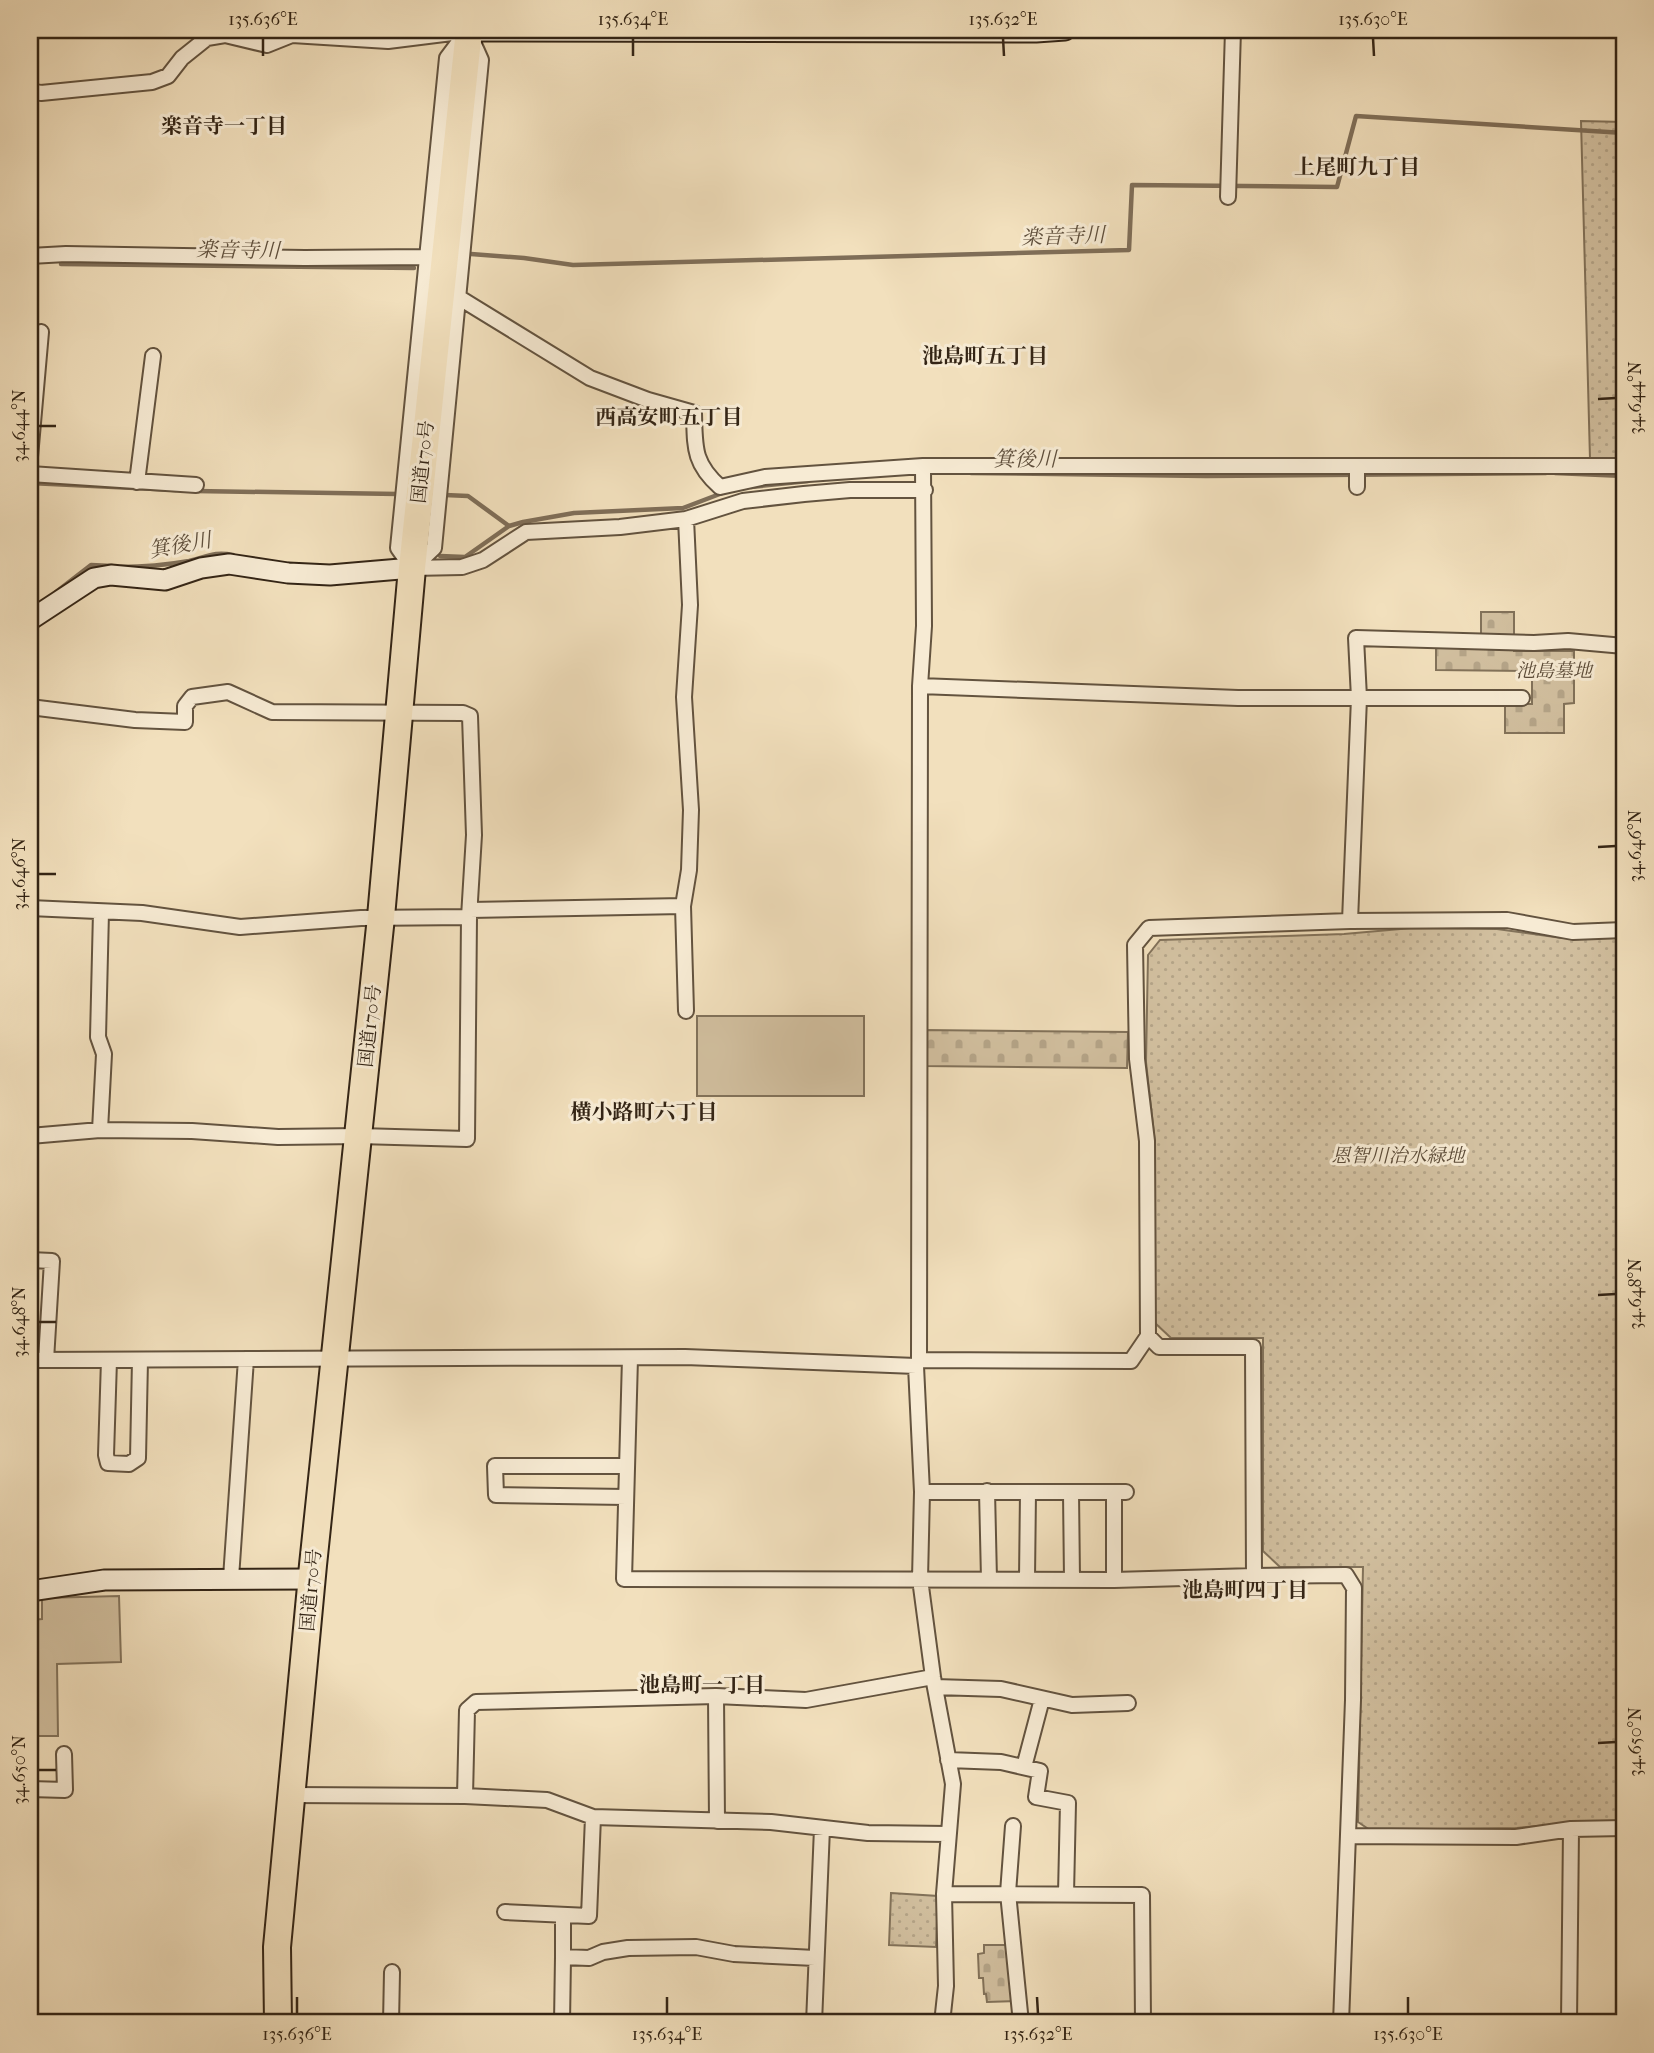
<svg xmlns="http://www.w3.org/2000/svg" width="1654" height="2053" viewBox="0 0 1654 2053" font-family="'IM FELL French Canon','Noto Serif JP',serif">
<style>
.grass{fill:#d2c0a0;stroke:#82725a;stroke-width:2}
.cemetery{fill:url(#cemetery-stones);stroke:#82725a;stroke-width:2}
.park{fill:url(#park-dots);stroke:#82725a;stroke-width:2}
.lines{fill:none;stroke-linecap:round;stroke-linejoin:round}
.stream{stroke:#7f6e58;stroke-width:4.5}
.street-casing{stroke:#63533f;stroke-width:18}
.secondary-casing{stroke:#332415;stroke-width:23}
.highway-casing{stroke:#332415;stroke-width:30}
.street{stroke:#f7ebd4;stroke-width:14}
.secondary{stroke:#f7ebd4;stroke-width:19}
.highway{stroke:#f2e0bd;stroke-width:26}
.ticks{fill:none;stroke:#332415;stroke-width:2.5}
.labels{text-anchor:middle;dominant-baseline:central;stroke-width:6;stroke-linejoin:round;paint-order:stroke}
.street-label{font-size:19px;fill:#332415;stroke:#f7ebd4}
.park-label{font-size:19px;font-style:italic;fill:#5b4b38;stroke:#f7ebd4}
.neighbourhood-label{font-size:21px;font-weight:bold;fill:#332415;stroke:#f7ebd4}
.water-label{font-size:21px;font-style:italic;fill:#5f4f3c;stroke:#f7ebd4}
.neatline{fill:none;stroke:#332415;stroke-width:2.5}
.ticks-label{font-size:18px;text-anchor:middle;fill:#332415}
</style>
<defs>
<pattern id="cemetery-stones" width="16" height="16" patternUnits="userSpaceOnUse" patternTransform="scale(1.75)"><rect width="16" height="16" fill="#d2c0a0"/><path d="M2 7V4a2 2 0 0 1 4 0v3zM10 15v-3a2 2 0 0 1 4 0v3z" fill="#b5a589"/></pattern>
<pattern id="park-dots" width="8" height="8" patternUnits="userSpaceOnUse" patternTransform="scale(1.75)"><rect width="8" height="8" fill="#d2c0a0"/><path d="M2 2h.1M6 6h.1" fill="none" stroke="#b5a589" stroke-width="1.8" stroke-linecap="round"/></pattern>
</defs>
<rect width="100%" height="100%" fill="#f2e0bd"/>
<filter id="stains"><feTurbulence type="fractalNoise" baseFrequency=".00286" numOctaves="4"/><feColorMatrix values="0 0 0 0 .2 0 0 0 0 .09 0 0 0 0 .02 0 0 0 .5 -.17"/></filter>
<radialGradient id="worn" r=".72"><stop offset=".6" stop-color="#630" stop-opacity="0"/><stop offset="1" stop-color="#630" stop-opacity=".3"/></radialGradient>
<!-- grass -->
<path class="grass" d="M 697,1016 L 864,1016 L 864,1096 L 697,1096 Z
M 119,1596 L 121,1662 L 57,1664 L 58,1736 L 30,1736 L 30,1620 L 42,1619 L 42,1598 Z"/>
<!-- cemetery -->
<path class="cemetery" d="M 1481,612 L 1514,612 L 1514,651 L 1574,651 L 1574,703 L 1564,704 L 1564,733 L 1505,733 L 1505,704 L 1532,704 L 1532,671 L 1436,670 L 1436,646 L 1481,646 Z
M 924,1030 L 1128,1032 L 1127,1068 L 923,1066 Z
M 984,1945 L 1012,1945 L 1017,2001 L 987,2002 L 986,1994 L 984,1994 L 983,1978 L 979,1978 L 978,1954 L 984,1953 Z"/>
<!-- park -->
<path class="park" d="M 1581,121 L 1624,122 L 1624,460 L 1590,459 Z
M 1412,928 L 1497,929 L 1562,938 L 1624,935 L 1624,1821 L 1578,1822 L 1517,1828 L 1370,1830 L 1358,1822 L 1363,1567 L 1280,1567 L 1263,1551 L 1263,1338 L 1171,1338 L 1154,1322 L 1155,1143 L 1146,1062 L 1148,955 L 1160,940 L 1344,934 Z
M 891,1893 L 938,1896 L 936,1947 L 889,1945 Z"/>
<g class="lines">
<!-- stream -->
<path class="stream" d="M 471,254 L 524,258 L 573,265 L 1129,250 L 1132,185 L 1337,187 L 1356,116 L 1624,133
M 61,264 L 414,268
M 971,473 L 1206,476 L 1546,473
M 1555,473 L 1624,476
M 30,483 L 176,490
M 751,487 L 808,481
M 195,491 L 398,494
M 445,495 L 468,496 L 509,526
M 440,556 L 465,557 L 509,526 L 523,522 L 574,513 L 683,508 L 725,492
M 121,567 C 144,567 166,565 189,561 C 207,557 214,551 233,555
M 56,592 L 91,565 L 112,566"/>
<defs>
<path id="street" d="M 30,91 L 41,93 L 152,82 L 168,76 L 182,58 L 207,38 L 225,35 L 267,45 L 292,35 L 388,41 L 468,31
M 1228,197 L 1233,30
M 30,256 L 66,254 L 305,258 L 427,257
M 458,297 L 590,378 L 648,400 L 694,413 C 695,447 693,463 720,487 L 765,477 L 923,466 L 1624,466
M 30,457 L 41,332
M 923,466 L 924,626 L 920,686 L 919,1360 L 916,1366 L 922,1492 L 920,1579 L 933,1677 L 953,1784 L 944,1894 L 946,1986 L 942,2023
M 30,474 L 196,485
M 137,482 L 153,356
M 1357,487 L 1357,466
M 686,519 L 690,605 L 684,697 L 691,810 L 689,870 L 683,906 L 686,1011
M 415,566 L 434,548 L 481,60 L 473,42
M 412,568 L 398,548 L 447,58 L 465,34
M 412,568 L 462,567 L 483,560 L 526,532 L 620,527 L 686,519 L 743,501 L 804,494 L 850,490 L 925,490
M 920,686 L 1238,698 L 1522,698
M 30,707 L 135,720 L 185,722 L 185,706 L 192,697 L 228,692 L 272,712 L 463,713 L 470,716 L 474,835 L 469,917 L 467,1139 L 359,1136 L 278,1137 L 192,1131 L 100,1130 L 30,1136
M 30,908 L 142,913 L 240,927 L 361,918 L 469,917
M 470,910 L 683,906
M 1350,921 L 1359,698 L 1356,638 L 1534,643 L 1568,641 L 1624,646
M 100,1130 L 104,1054 L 98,1037 L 101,912
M 30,1260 L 52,1261 L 46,1360
M 1148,1336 L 1159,1347 L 1253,1347 L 1254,1576 L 1346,1575 L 1354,1588 L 1353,1700 L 1341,2023
M 630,1358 L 624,1579 L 1114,1580 L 1254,1576
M 30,1360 L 685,1357 L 916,1366
M 109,1360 L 106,1455 L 108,1463 L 129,1464 L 138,1458 L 140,1360
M 919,1360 L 1131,1361 L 1148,1336 L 1147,1141 L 1137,1059 L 1135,945 L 1149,928 L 1350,921 L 1507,920 L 1573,932 L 1624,930
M 987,1491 L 989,1579
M 922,1492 L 1126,1492
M 1071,1492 L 1072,1579
M 1114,1492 L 1114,1580
M 626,1497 L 496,1495 L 495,1466 L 627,1466
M 231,1578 L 246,1359
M 1027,1579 L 1028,1492
M 935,1687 L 1001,1689 L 1072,1705 L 1128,1703
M 716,1696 L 717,1821
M 948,1760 L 1001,1762 L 1040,1771 L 1036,1797 L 1068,1803 L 1066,1894
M 1024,1767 L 1042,1699
M 30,1789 L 65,1790 L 64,1754
M 291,1795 L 465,1796 L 547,1800 L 593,1817 L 771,1822 L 868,1833 L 948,1834
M 465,1796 L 467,1710 L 476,1702 L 716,1696 L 806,1700 L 933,1677
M 1013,1826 L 1008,1893 L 1021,2023
M 1348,1836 L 1516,1837 L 1571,1829 L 1624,1828
M 944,1894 L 1142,1895 L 1143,2023
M 505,1912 L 589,1916 L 593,1817
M 563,1915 L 563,1957
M 391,2023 L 392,1972
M 562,2023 L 563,1957 L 589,1958 L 603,1952 L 628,1948 L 696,1947 L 734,1954 L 815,1958
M 814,2023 L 822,1828
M 1569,2023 L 1571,1829"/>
<path id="secondary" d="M 468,31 L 1036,32 L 1065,30
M 30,620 L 94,578 L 111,575 L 165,580 L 201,568 L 229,564 L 288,573 L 330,575 L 412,568
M 30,1591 L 104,1580 L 312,1579"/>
<path id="highway" d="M 278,2023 L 277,1947 L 313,1565 L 381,917 L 412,568 L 469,30"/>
</defs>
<!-- street casing -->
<use href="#street" class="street-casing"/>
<!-- secondary casing -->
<use href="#secondary" class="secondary-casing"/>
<!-- highway casing -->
<use href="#highway" class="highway-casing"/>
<!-- street -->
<use href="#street" class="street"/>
<!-- secondary -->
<use href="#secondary" class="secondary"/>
<!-- highway -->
<use href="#highway" class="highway"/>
</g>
<!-- ticks -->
<path class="ticks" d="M 263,38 L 263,56M 633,38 L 633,56M 1003,38 L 1004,56M 1373,38 L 1374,56M 1598,399 L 1616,398M 38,426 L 56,426M 1598,847 L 1616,846M 38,874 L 56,874M 1598,1295 L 1616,1294M 38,1322 L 56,1322M 1598,1743 L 1616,1742M 38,1770 L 56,1770M 297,1997 L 297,2014M 667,1997 L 667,2014M 1037,1997 L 1038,2014M 1408,1997 L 1408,2014"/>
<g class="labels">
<!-- street labels -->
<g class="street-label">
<text transform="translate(423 462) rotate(-84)">国道170号</text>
<text transform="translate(370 1026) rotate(-84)">国道170号</text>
<text transform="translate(311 1590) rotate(-85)">国道170号</text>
</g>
<!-- park labels -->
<g class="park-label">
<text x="1554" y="671">池島墓地</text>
<text x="1398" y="1156">恩智川治水緑地</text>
</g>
<!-- neighbourhood labels -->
<g class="neighbourhood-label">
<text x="224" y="126">楽音寺一丁目</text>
<text x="1357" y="167">上尾町九丁目</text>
<text x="985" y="356">池島町五丁目</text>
<text x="669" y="417">西高安町五丁目</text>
<text x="644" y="1112">横小路町六丁目</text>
<text x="1245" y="1590">池島町四丁目</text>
<text x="702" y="1685">池島町一丁目</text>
</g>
<!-- water labels -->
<g class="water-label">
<text transform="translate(1063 236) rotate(-2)">楽音寺川</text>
<text transform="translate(238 250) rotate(1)">楽音寺川</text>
<text x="1025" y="459">箕後川</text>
<text transform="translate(180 545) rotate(-10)">箕後川</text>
</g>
</g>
<!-- margin -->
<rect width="1654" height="2053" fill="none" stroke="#f2e0bd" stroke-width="77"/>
<rect x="38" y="38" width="1578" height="1976" class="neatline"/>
<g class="ticks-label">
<text x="263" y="25">135.636°E</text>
<text x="633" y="25">135.634°E</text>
<text x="1003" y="25">135.632°E</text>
<text x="1373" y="25">135.630°E</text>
<text transform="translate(1635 398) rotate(-90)" y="6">34.644°N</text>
<text transform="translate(19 426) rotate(-90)" y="6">34.644°N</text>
<text transform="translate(1635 846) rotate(-90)" y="6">34.646°N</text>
<text transform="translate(19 874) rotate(-90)" y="6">34.646°N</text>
<text transform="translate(1635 1294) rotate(-90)" y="6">34.648°N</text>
<text transform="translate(19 1322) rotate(-90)" y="6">34.648°N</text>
<text transform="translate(1635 1742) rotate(-90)" y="6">34.650°N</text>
<text transform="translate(19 1770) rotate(-90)" y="6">34.650°N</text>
<text x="297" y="2040">135.636°E</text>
<text x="667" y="2040">135.634°E</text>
<text x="1038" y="2040">135.632°E</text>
<text x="1408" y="2040">135.630°E</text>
</g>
<rect width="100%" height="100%" filter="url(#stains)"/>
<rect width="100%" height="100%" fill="url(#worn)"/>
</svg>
